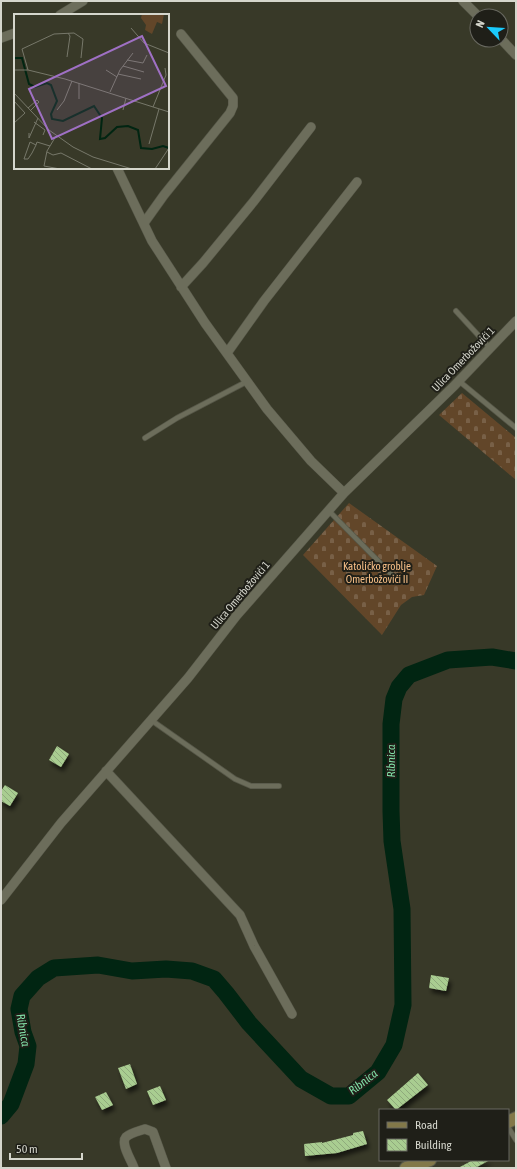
<svg xmlns="http://www.w3.org/2000/svg" width="517" height="1169" viewBox="0 0 517 1169" font-family="'Asap Condensed',sans-serif">
<style>
.cemetery{fill:url(#cemetery-stones)}
.lines{fill:none;stroke-linecap:round;stroke-linejoin:round}
.river{stroke:#012512;stroke-width:17}
.building{fill:url(#building-back-hatch);filter:url(#shadow)}
.lane-casing{stroke:#565748;stroke-width:6}
.street-casing{stroke:#565748;stroke-width:10}
.secondary-casing{stroke:#565748;stroke-width:14}
.lane{stroke:#6c6d5b;stroke-width:4.5}
.street{stroke:#6c6d5b;stroke-width:9}
.secondary{stroke:#827849;stroke-width:12}
.labels{text-anchor:middle;dominant-baseline:central;stroke-width:4;stroke-linejoin:round;paint-order:stroke}
.street-label{font-size:11px;fill:#d5d6cc;stroke:#1f1f18}
.park-label{font-size:11px;fill:#f7bf87;stroke:#1f1f18}
.water-label{font-size:12px;font-style:italic;fill:#81dfa7;stroke:#1f1f18}
.inset-river{fill:none;stroke:#012512;stroke-width:2}
.inset-road{fill:none;stroke:#77786a;stroke-width:1}
.view{fill:#9f70c4;fill-opacity:0.15;stroke:#9f70c4;stroke-width:2}
.inset-edge{fill:none;stroke:#d5d6cc;stroke-width:2}
</style>
<defs>
<pattern id="cemetery-stones" width="16" height="16" patternUnits="userSpaceOnUse"><rect width="16" height="16" fill="#624629"/><path d="M2 7V4a2 2 0 0 1 4 0v3zM10 15v-3a2 2 0 0 1 4 0v3z" fill="#786047"/></pattern>
<pattern id="building-back-hatch" width="6" height="6" patternUnits="userSpaceOnUse"><rect width="6" height="6" fill="#a9cd91"/><path d="M-1 5l2 2M0 0l6 6M5-1l2 2" fill="none" stroke="#8faa7c"/></pattern>
<filter id="shadow"><feDropShadow dx="2.5" dy="4.5" stdDeviation="2" flood-color="#0009"/></filter>
</defs>
<rect width="100%" height="100%" fill="#383928"/>
<!-- cemetery -->
<path class="cemetery" d="M 462,393 L 516,438 L 516,480 L 439,415 Z
M 349,503 L 437,566 L 424,595 L 412,597 L 401,605 L 382,635 L 303,555 Z"/>
<g class="lines">
<!-- river -->
<path class="river" d="M 1,1116 L 11,1104 L 26,1064 L 28,1046 L 23,1032 L 19,1009 L 22,996 L 38,978 L 54,968 L 98,965 L 132,971 L 166,969 L 192,971 L 214,979 L 226,993 L 249,1023 L 301,1079 L 331,1096 L 349,1096 L 378,1072 L 394,1045 L 403,1005 L 402,909 L 392,841 L 391,811 L 391,724 L 394,699 L 399,687 L 409,675 L 448,660 L 492,657 L 516,661"/>
</g>
<!-- building -->
<path class="building" d="M 57,746 L 69,754 L 61,767 L 49,760 Z
M 5,785 L 18,793 L 10,806 L 1,801 L 1,791 Z
M 431,975 L 449,978 L 446,991 L 429,988 Z
M 130,1064 L 137,1084 L 126,1089 L 118,1068 Z
M 418,1073 L 428,1085 L 396,1110 L 387,1100 Z
M 160,1086 L 166,1100 L 153,1105 L 147,1091 Z
M 106,1092 L 113,1105 L 102,1110 L 95,1097 Z
M 363,1131 L 367,1144 L 337,1153 L 305,1156 L 304,1144 L 322,1142 L 322,1143 L 353,1135 L 353,1133 Z
M 473,1160 L 490,1160 L 475,1168 L 458,1168 Z"/>
<g class="lines">
<defs>
<path id="lane" d="M 456,311 L 490,348
M 459,381 L 516,428
M 145,438 L 177,418 L 248,381
M 329,511 L 392,575
M 151,720 L 235,779 L 251,786 L 279,786
M 508,1127 L 516,1140"/>
<path id="street" d="M 463,1 L 478,16
M 60,15 L 83,1
M 1,38 L 15,33
M 501,39 L 516,55
M 117,168 L 152,241 L 205,323 L 267,409 L 311,461 L 344,493
M 144,223 L 164,195 L 230,113 L 233,106 L 233,98 L 181,34
M 181,287 L 203,263 L 254,201 L 311,127
M 227,353 L 264,301 L 357,182
M 106,771 L 240,915 L 254,946 L 292,1014
M 1,900 L 61,823 L 188,678 L 237,615 L 344,493 L 454,386 L 516,321
M 134,1168 C 132,1161 120,1144 126,1137 C 130,1133 139,1131 145,1129 L 153,1132 L 166,1168"/>
<path id="secondary" d="M 508,1122 L 516,1118
M 406,1168 L 430,1160"/>
</defs>
<!-- lane casing -->
<use href="#lane" class="lane-casing"/>
<!-- street casing -->
<use href="#street" class="street-casing"/>
<!-- secondary casing -->
<use href="#secondary" class="secondary-casing"/>
<!-- lane -->
<use href="#lane" class="lane"/>
<!-- street -->
<use href="#street" class="street"/>
<!-- secondary -->
<use href="#secondary" class="secondary"/>
</g>
<g class="labels">
<!-- street labels -->
<g class="street-label">
<text transform="translate(463 359) rotate(-46)">Ulica Omerbožovići 1</text>
<text transform="translate(240 595) rotate(-50)">Ulica Omerbožovići 1</text>
</g>
<!-- park labels -->
<g class="park-label">
<text x="377" y="566">Katoličko groblje<tspan x="377" dy="13">Omerbožovići II</tspan></text>
</g>
<!-- water labels -->
<g class="water-label">
<text transform="translate(391 761) rotate(-90)">Ribnica</text>
<text transform="translate(23 1030) rotate(80)">Ribnica</text>
<text transform="translate(363 1082) rotate(-38)">Ribnica</text>
</g>
</g>
<!-- overview -->
<g transform="translate(14 14)">
<rect width="155" height="155" fill="#383928"/>
<path d="M 128,0 L 150,0 L 148,10 L 143,8 L 138,20 L 131,16 L 132,11 L 127,4 Z" fill="#624629"/>
<path class="inset-river" d="M 0,44 L 8,44 L 15,70 L 21,73 L 33,69 L 37,71 L 43,87 L 37,100 L 38,105 L 49,107 L 80,92 L 88,104 L 86,125 L 91,124 L 103,113 L 114,112 L 124,116 L 127,134 L 138,135 L 149,132 L 155,134"/>
<path class="inset-road" d="M 117,14 L 130,29 L 155,39M 53,43 L 56,22 L 54,19M 113,46 L 129,49 L 133,41M 109,52 L 130,58M 0,56 L 14,56 L 51,65 L 155,98M 14,56 L 8,35 L 40,20 L 60,19 L 69,25 L 67,44M 92,56 L 103,63M 104,60 L 127,65M 96,78 L 106,56 L 119,39M 0,79 L 35,116 L 59,133 L 79,143 L 118,155M 65,85 L 65,69M 0,87 L 11,99 L 0,109M 139,93 L 152,61 L 151,54M 14,94 L 23,86 L 25,88M 43,96 L 50,87 L 58,67M 109,96 L 112,84M 16,97 L 25,88M 20,108 L 31,116 L 29,121M 15,119 L 15,124 L 24,104M 42,122 L 33,137 L 30,152 L 46,155M 135,130 L 145,95M 22,131 L 16,128 L 10,145 L 14,145 L 18,139 L 22,131 L 23,128 L 36,132M 33,138 L 39,141 L 47,139 L 78,155M 141,155 L 155,134"/>
<path class="view" d="M 128,22 L 152,72 L 38,125 L 15,75 Z"/>
<rect width="155" height="155" class="inset-edge"/>
</g>
<!-- border -->
<rect width="517" height="1169" fill="none" stroke="#d5d6cc" stroke-width="4"/>
<!-- legend -->
<rect x="379" y="1109" width="130" height="52" fill="#1f1f18" stroke="#686860"/>
<rect x="387" y="1122" width="20" height="6" fill="#827849" stroke="#686860"/>
<text x="415" y="1129" font-size="12" fill="#d5d6cc">Road</text>
<rect x="387" y="1139" width="20" height="12" fill="url(#building-back-hatch)" stroke="#686860"/>
<text x="415" y="1149" font-size="12" fill="#d5d6cc">Building</text>
<!-- north arrow -->
<g transform="translate(489 28) rotate(295)"><circle r="19" fill="#1f1f18" stroke="#686860"/>
<path d="M0-3L7 15L0 10L-7 15Z" fill="#1acafc"/>
<text y="-6" font-size="11" font-weight="bold" text-anchor="middle" fill="#d5d6cc">N</text>
</g>
<!-- scale -->
<path d="M10 1153v6h72v-6" fill="none" stroke="#d5d6cc" stroke-width="2"/>
<text x="16" y="1153" font-size="12" fill="#d5d6cc" stroke="#1f1f18" stroke-width="3" paint-order="stroke">50 m</text>
</svg>
